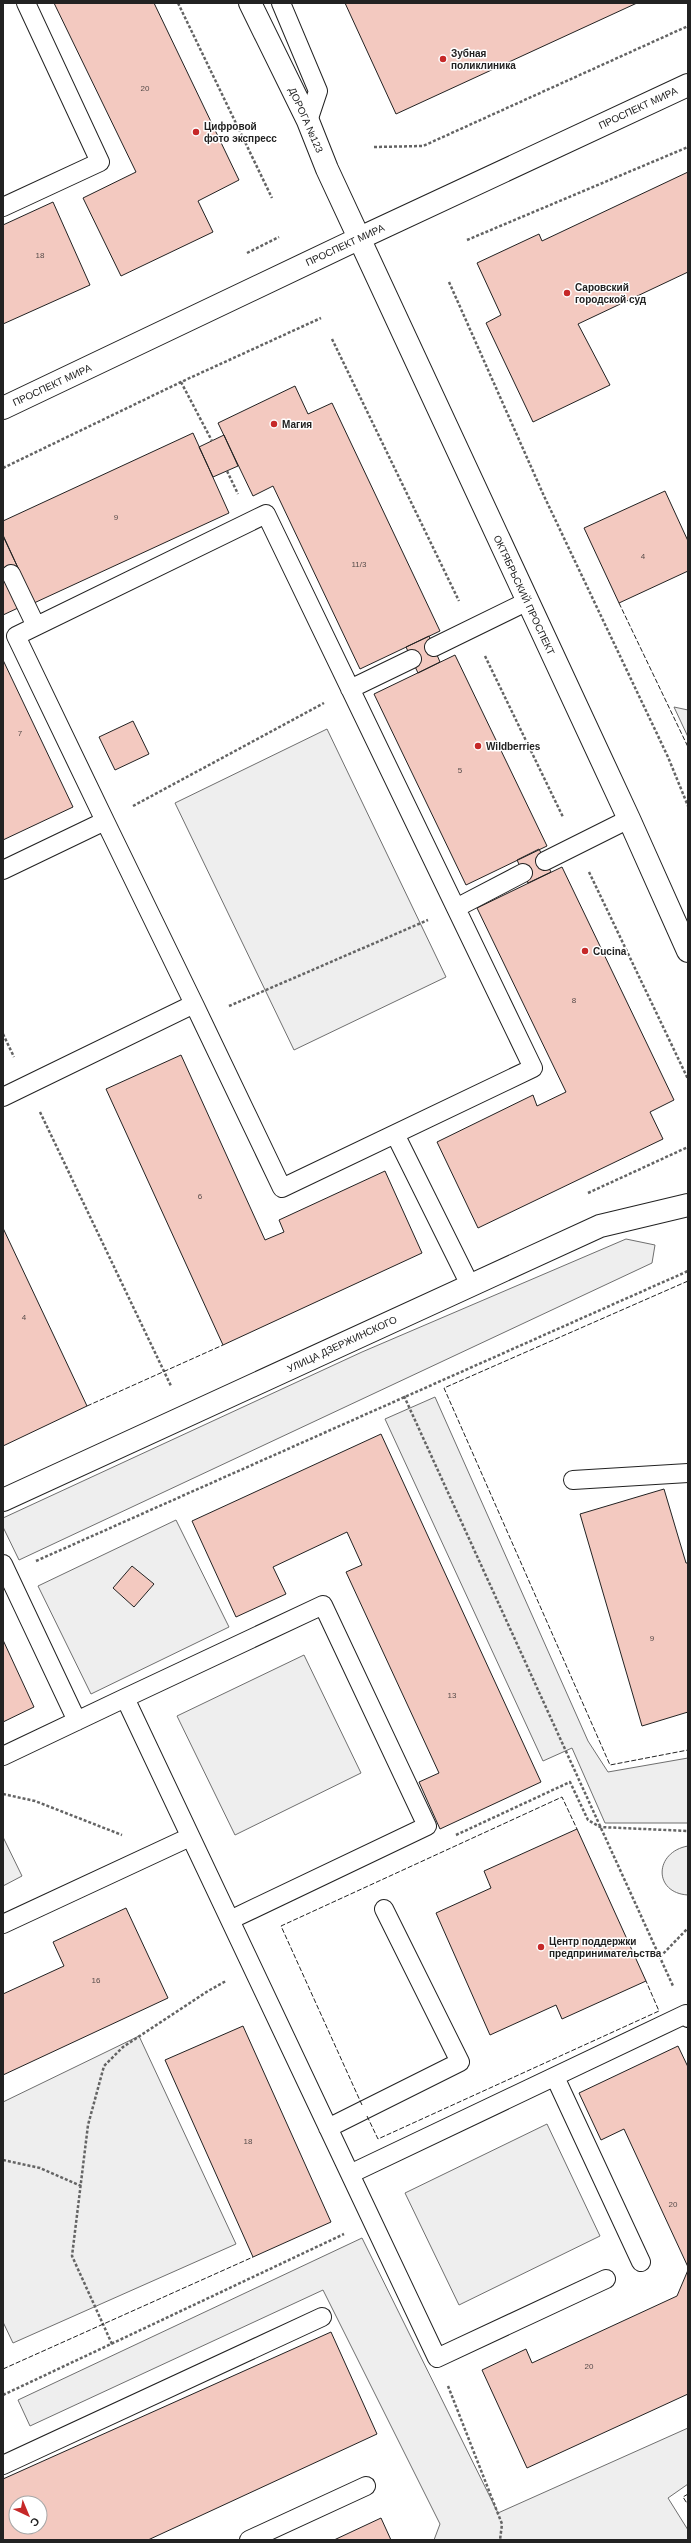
<svg xmlns="http://www.w3.org/2000/svg" width="691" height="2543" viewBox="0 0 691 2543" font-family="Arial,sans-serif">
<style>
.green{fill:#eee;stroke:#6f6f6f}
.building{fill:#f3c9c0;stroke:#222;fill-rule:evenodd}
.lines{fill:none;stroke-linecap:round;stroke-linejoin:round}
.service-casing{stroke:#222;stroke-width:20}
.minor-casing{stroke:#222;stroke-width:24}
.tertiary-casing{stroke:#222;stroke-width:24}
.path{stroke:#646464;stroke-width:2.5;stroke-dasharray:3 2;stroke-linecap:butt}
.service{stroke:#fff;stroke-width:18}
.minor{stroke:#fff;stroke-width:22}
.tertiary{stroke:#fff;stroke-width:22}
.fence{stroke:#222;stroke-width:1;stroke-dasharray:5 2;stroke-linecap:butt}
.poi-dot{fill:#c62828;stroke:#fff;stroke-width:1.5}
.labels{text-anchor:middle;dominant-baseline:central;stroke-width:3;stroke-linejoin:round;paint-order:stroke}
.number-label{font-size:8px;fill:#564c4a}
.poi-label{font-size:10px;font-weight:bold;fill:#222;stroke:#fff;text-anchor:start}
.street-label{font-size:10px;fill:#222;stroke:#fff}
</style>
<rect width="100%" height="100%" fill="#fff"/>
<!-- green -->
<path class="green" d="M 674,707 L 688,710 L 688,737 Z
M 327,729 L 446,977 L 294,1050 L 175,803 Z
M 626,1239 L 655,1245 L 652,1263 L 19,1560 L 3,1527 L 3,1518 L 362,1352 Z
M 435,1397 L 588,1741 L 608,1772 L 688,1758 L 688,1823 L 605,1823 L 572,1748 L 543,1761 L 385,1419 Z
M 176,1520 L 229,1627 L 91,1694 L 38,1586 Z
M 304,1655 L 361,1773 L 235,1835 L 177,1716 Z
M 3,1837 L 22,1876 L 3,1886 Z
M 688,1846 L 688,1895 C 653,1893 654,1852 688,1846 Z
M 139,2036 L 236,2244 L 13,2343 L 3,2322 L 3,2102 Z
M 547,2124 L 600,2236 L 459,2305 L 405,2193 Z
M 362,2238 L 498,2513 L 688,2428 L 688,2484 L 668,2498 L 688,2530 L 688,2540 L 434,2540 L 440,2524 L 323,2290 L 30,2426 L 18,2400 Z"/>
<!-- building -->
<path class="building" d="M 54,3 L 154,3 L 239,180 L 198,201 L 213,232 L 121,276 L 83,198 L 136,172 Z
M 345,3 L 637,3 L 396,114 Z
M 688,172 L 688,272 L 578,324 L 610,385 L 533,422 L 486,323 L 501,315 L 477,263 L 539,234 L 542,241 Z
M 53,202 L 90,285 L 3,324 L 3,225 Z
M 295,386 L 308,414 L 332,403 L 440,631 L 360,669 L 273,486 L 253,496 L 218,423 Z
M 193,433 L 229,513 L 34,603 L 3,535 L 3,521 Z
M 224,435 L 238,466 L 213,477 L 199,447 Z
M 665,491 L 688,541 L 688,571 L 619,603 L 584,528 Z
M 3,536 L 19,570 L 3,576 Z
M 3,576 L 18,608 L 3,615 Z
M 429,636 L 440,662 L 418,673 L 406,647 Z
M 455,655 L 547,846 L 466,885 L 374,694 Z
M 3,660 L 73,807 L 3,840 Z
M 133,721 L 149,754 L 115,770 L 99,737 Z
M 539,849 L 551,872 L 528,883 L 517,860 Z
M 562,867 L 674,1100 L 650,1112 L 663,1139 L 478,1228 L 437,1142 L 533,1095 L 537,1106 L 566,1092 L 477,908 Z
M 181,1055 L 265,1240 L 284,1232 L 279,1220 L 385,1171 L 422,1253 L 223,1345 L 106,1089 Z
M 3,1228 L 87,1406 L 3,1446 Z
M 381,1434 L 541,1782 L 440,1829 L 419,1782 L 439,1773 L 346,1572 L 362,1565 L 347,1532 L 273,1567 L 286,1594 L 236,1617 L 192,1521 Z
M 664,1489 L 686,1563 L 688,1563 L 688,1712 L 642,1726 L 580,1514 Z
M 132,1566 L 154,1584 L 134,1607 L 113,1588 Z
M 3,1640 L 34,1707 L 3,1722 Z
M 577,1829 L 646,1981 L 562,2019 L 556,2005 L 490,2035 L 436,1913 L 491,1888 L 484,1871 Z
M 126,1908 L 168,1998 L 3,2075 L 3,1994 L 64,1966 L 53,1942 Z
M 243,2026 L 331,2222 L 253,2257 L 165,2060 Z
M 678,2046 L 688,2067 L 688,2267 L 624,2129 L 601,2140 L 579,2093 Z
M 688,2270 L 688,2394 L 527,2468 L 482,2370 L 526,2349 L 532,2363 L 677,2296 Z
M 331,2332 L 377,2434 L 148,2540 L 3,2540 L 3,2479 ZM 16,2503 L 40,2503 L 40,2527 L 16,2527 Z
M 381,2518 L 391,2540 L 334,2540 Z"/>
<g class="lines">
<defs>
<path id="service" d="M 281,3 L 318,91 L 308,121
M 3,207 L 100,162 L 26,3
M 11,574 L 36,626
M 434,647 L 526,602
M 350,689 L 412,659
M 105,821 L 194,1004
M 545,861 L 629,819
M 3,870 L 105,821 L 16,636 L 266,514 L 533,1068 L 282,1188 L 194,1004 L 3,1097
M 456,908 L 523,873
M 395,1134 L 470,1285
M 573,1480 L 688,1473
M 3,1564 L 77,1721
M 125,1698 L 323,1605 L 427,1826 L 230,1920
M 3,1756 L 125,1698 L 350,2174 L 686,2014 L 688,2018
M 3,1924 L 190,1837
M 555,2077 L 641,2262
M 328,2128 L 460,2062 L 384,1909
M 350,2174 L 437,2358 L 606,2279
M 3,2465 L 322,2317
M 249,2540 L 366,2486"/>
<path id="minor" d="M 360,238 L 688,85
M 3,1500 L 600,1226 L 688,1205"/>
<path id="tertiary" d="M 250,3 L 308,121 L 327,169 L 629,819 L 688,951
M 3,408 L 360,238"/>
</defs>
<!-- service casing -->
<use href="#service" class="service-casing"/>
<!-- minor casing -->
<use href="#minor" class="minor-casing"/>
<!-- tertiary casing -->
<use href="#tertiary" class="tertiary-casing"/>
<!-- path -->
<path class="path" d="M 178,3 L 272,198
M 374,147 L 423,146 L 688,26
M 467,240 L 688,147
M 247,253 L 279,237
M 449,282 L 544,496 L 668,757 L 688,806
M 332,339 L 459,601
M 181,382 L 212,441
M 3,468 L 181,382 L 321,318
M 227,471 L 238,494
M 485,656 L 563,817
M 133,806 L 324,703
M 589,872 L 688,1079
M 229,1006 L 428,920
M 3,1034 L 14,1057
M 40,1112 L 171,1386
M 588,1193 L 688,1147
M 404,1396 L 673,1986
M 36,1561 L 688,1271
M 3,1794 L 35,1801 L 122,1835
M 456,1835 L 570,1782 L 588,1820 L 600,1827 L 688,1831
M 660,1957 L 688,1928
M 3,2160 L 40,2168 L 81,2186
M 112,2344 L 72,2256 L 88,2125 L 104,2066 L 123,2047 L 208,1991 L 226,1981
M 448,2386 L 502,2524 L 500,2540
M 3,2395 L 344,2234"/>
<!-- service -->
<use href="#service" class="service"/>
<!-- minor -->
<use href="#minor" class="minor"/>
<!-- tertiary -->
<use href="#tertiary" class="tertiary"/>
<!-- fence -->
<path class="fence" d="M 619,603 L 688,747
M 688,1281 L 444,1388 L 610,1765 L 688,1750
M 87,1406 L 223,1345
M 362,2105 L 281,1926 L 562,1797 L 577,1829
M 367,2116 L 378,2139 L 659,2011 L 646,1981
M 3,2369 L 253,2257
M 688,2494 L 683,2497 L 688,2505"/>
</g>
<!-- markers -->
<g class="poi-dot">
<circle cx="443" cy="59" r="4"/>
<circle cx="196" cy="132" r="4"/>
<circle cx="567" cy="293" r="4"/>
<circle cx="274" cy="424" r="4"/>
<circle cx="478" cy="746" r="4"/>
<circle cx="585" cy="951" r="4"/>
<circle cx="541" cy="1947" r="4"/>
</g>
<g class="labels">
<!-- number labels -->
<g class="number-label">
<text x="145" y="88">20</text>
<text x="40" y="255">18</text>
<text x="116" y="517">9</text>
<text x="643" y="556">4</text>
<text x="359" y="564">11/3</text>
<text x="20" y="733">7</text>
<text x="460" y="770">5</text>
<text x="574" y="1000">8</text>
<text x="200" y="1196">6</text>
<text x="24" y="1317">4</text>
<text x="652" y="1638">9</text>
<text x="452" y="1695">13</text>
<text x="96" y="1980">16</text>
<text x="248" y="2141">18</text>
<text x="673" y="2204">20</text>
<text x="589" y="2366">20</text>
</g>
<!-- poi labels -->
<g class="poi-label">
<text x="451" y="53">Зубная<tspan x="451" dy="12">поликлиника</tspan></text>
<text x="204" y="126">Цифровой<tspan x="204" dy="12">фото экспресс</tspan></text>
<text x="575" y="287">Саровский<tspan x="575" dy="12">городской суд</tspan></text>
<text x="282" y="424">Магия</text>
<text x="486" y="746">Wildberries</text>
<text x="593" y="951">Cucina</text>
<text x="549" y="1941">Центр поддержки<tspan x="549" dy="12">предпринимательства</tspan></text>
</g>
<!-- street labels -->
<g class="street-label">
<text transform="translate(638 108) rotate(-25)">ПРОСПЕКТ МИРА</text>
<text transform="translate(306 120) rotate(66)">ДОРОГА №123</text>
<text transform="translate(345 245) rotate(-25)">ПРОСПЕКТ МИРА</text>
<text transform="translate(52 385) rotate(-25)">ПРОСПЕКТ МИРА</text>
<text transform="translate(524 595) rotate(65)">ОКТЯБРЬСКИЙ ПРОСПЕКТ</text>
<text transform="translate(342 1344) rotate(-25)">УЛИЦА ДЗЕРЖИНСКОГО</text>
</g>
</g>
<!-- border -->
<rect width="691" height="2543" fill="none" stroke="#222222" stroke-width="8"/>
<!-- north arrow -->
<g transform="translate(28 2515) rotate(136)"><circle r="19" fill="#ffffff" stroke="#a7a7a7"/>
<path d="M0-3L7 15L0 10L-7 15Z" fill="#c62828"/>
<text y="-6" font-size="11" font-weight="bold" text-anchor="middle" fill="#222222">С</text>
</g>
</svg>
